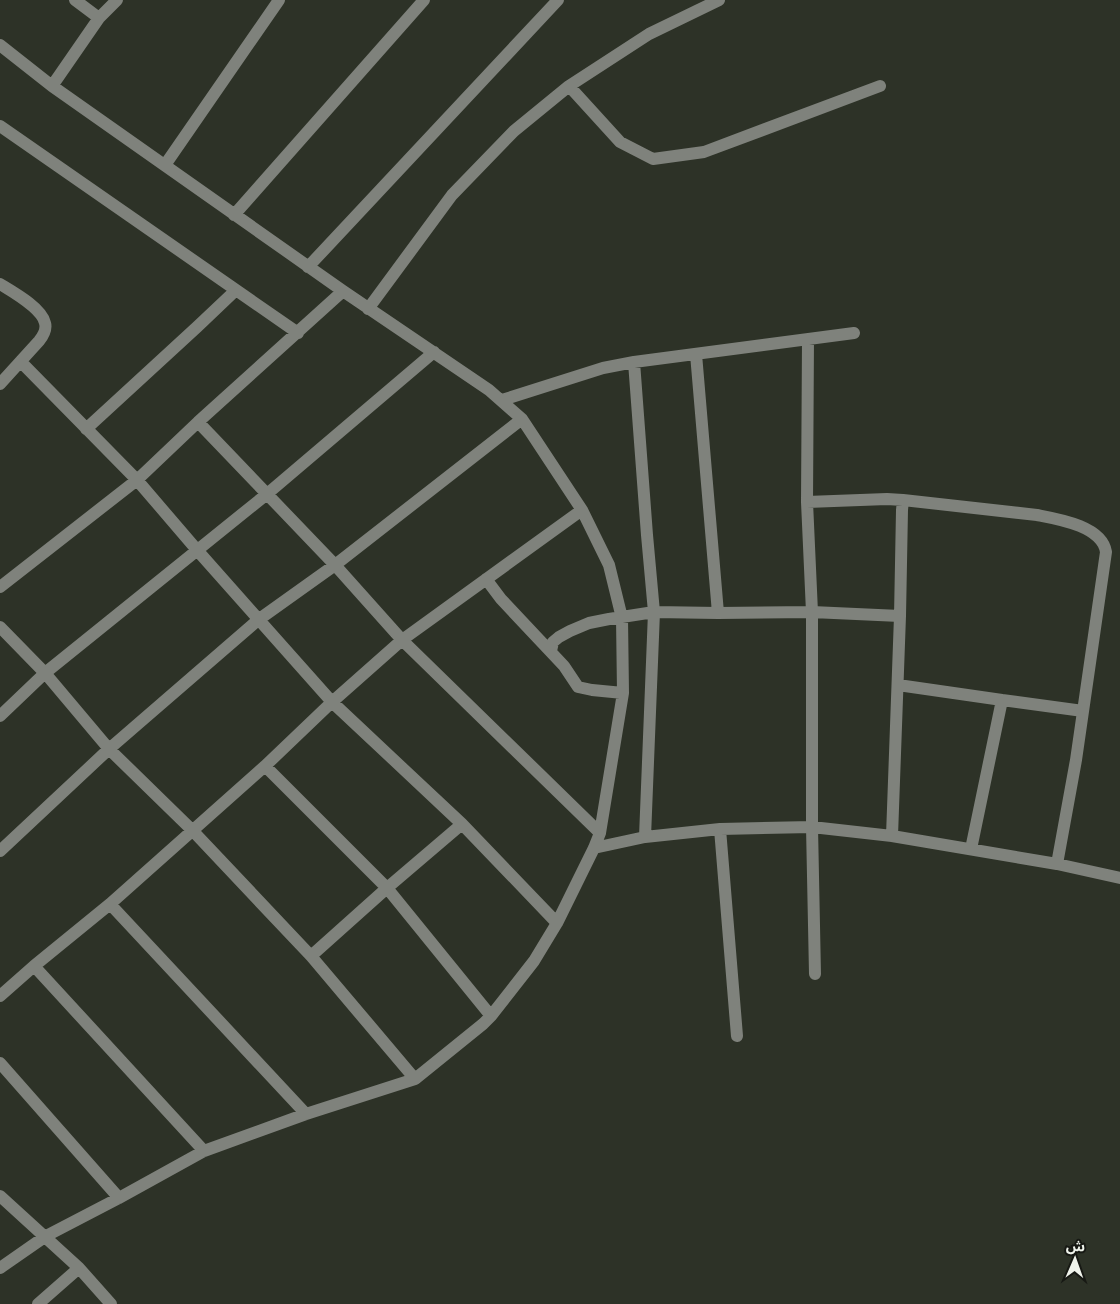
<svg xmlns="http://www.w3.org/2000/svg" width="1120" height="1304" viewBox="0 0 1120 1304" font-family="Figtree,'Noto Sans Arabic',sans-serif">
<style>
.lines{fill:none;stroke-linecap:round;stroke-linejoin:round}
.minor{stroke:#7f827c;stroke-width:12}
</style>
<rect width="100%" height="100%" fill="#2d3227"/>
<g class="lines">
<!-- minor -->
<path class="minor" d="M 75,0 L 99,18
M 0,45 L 52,86 L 343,291 L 489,390 L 522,419 L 582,510 L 609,565 L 622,618 L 623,693 L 600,833 L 594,848 L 557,923 L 534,961 L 491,1016 L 483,1024 L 415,1079 L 306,1114 L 204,1151 L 119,1198 L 46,1236 L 0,1268
M 52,86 L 99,18 L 117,0
M 569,86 L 620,142 L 653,159 L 704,152 L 880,86
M 0,126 L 298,333
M 165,165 L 279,0
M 234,215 L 424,0
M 308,267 L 558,0
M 0,284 C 13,292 42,308 45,323 C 47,330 43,336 39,341 L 0,384
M 368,309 L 452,195 L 514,131 L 569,86 L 649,34 L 719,0
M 808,339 L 807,502 L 812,612 L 812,827 L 815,974
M 696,354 L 718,613
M 21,362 L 137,480 L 197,550 L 332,702 L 462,824 L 557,923
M 634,362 L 647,535 L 654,612 L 645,837
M 502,400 L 603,368 L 634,362 L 854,333
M 198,422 L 335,565 L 402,640 L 600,833
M 86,429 L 197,327 L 236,290
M 903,500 L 1037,515 C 1058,519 1102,526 1106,552 L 1076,760 L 1057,864
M 807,502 L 887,499 L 903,500 L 902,510 L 900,616 L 892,836
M 486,579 L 501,599 L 564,666 L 578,687 L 592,690 L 623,693
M 0,587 L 137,480 L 198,422 L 343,291
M 0,627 L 45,673 L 109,749 L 192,830 L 311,956 L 415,1079
M 551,651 L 553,642 L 559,637 L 570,631 L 589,623 L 609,619 L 654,612 L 718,613 L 812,612 L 900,616
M 898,685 L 1002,700
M 0,716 L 45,673 L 267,494 L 434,352
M 265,766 L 387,888 L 491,1016
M 720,829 L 737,1036
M 594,848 L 645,837 L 720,829 L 812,827 L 892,836 L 1057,864 L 1120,878
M 971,849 L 1002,700 L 1083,711
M 0,851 L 109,749 L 258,620 L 335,565 L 522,419
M 110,904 L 306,1114
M 311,956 L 387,888 L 462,824
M 34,966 L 204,1151
M 0,996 L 34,966 L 110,904 L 265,766 L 332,702 L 402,640 L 582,510
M 0,1063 L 119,1198
M 0,1196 L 79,1268 L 111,1304
M 38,1304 L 79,1268"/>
</g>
<!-- north arrow -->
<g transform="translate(1075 1259) rotate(2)" stroke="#171914" stroke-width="4" paint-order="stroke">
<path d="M0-4L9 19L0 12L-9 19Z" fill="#f0f4ec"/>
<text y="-8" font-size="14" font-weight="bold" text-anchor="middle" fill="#f0f4ec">ش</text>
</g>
</svg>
